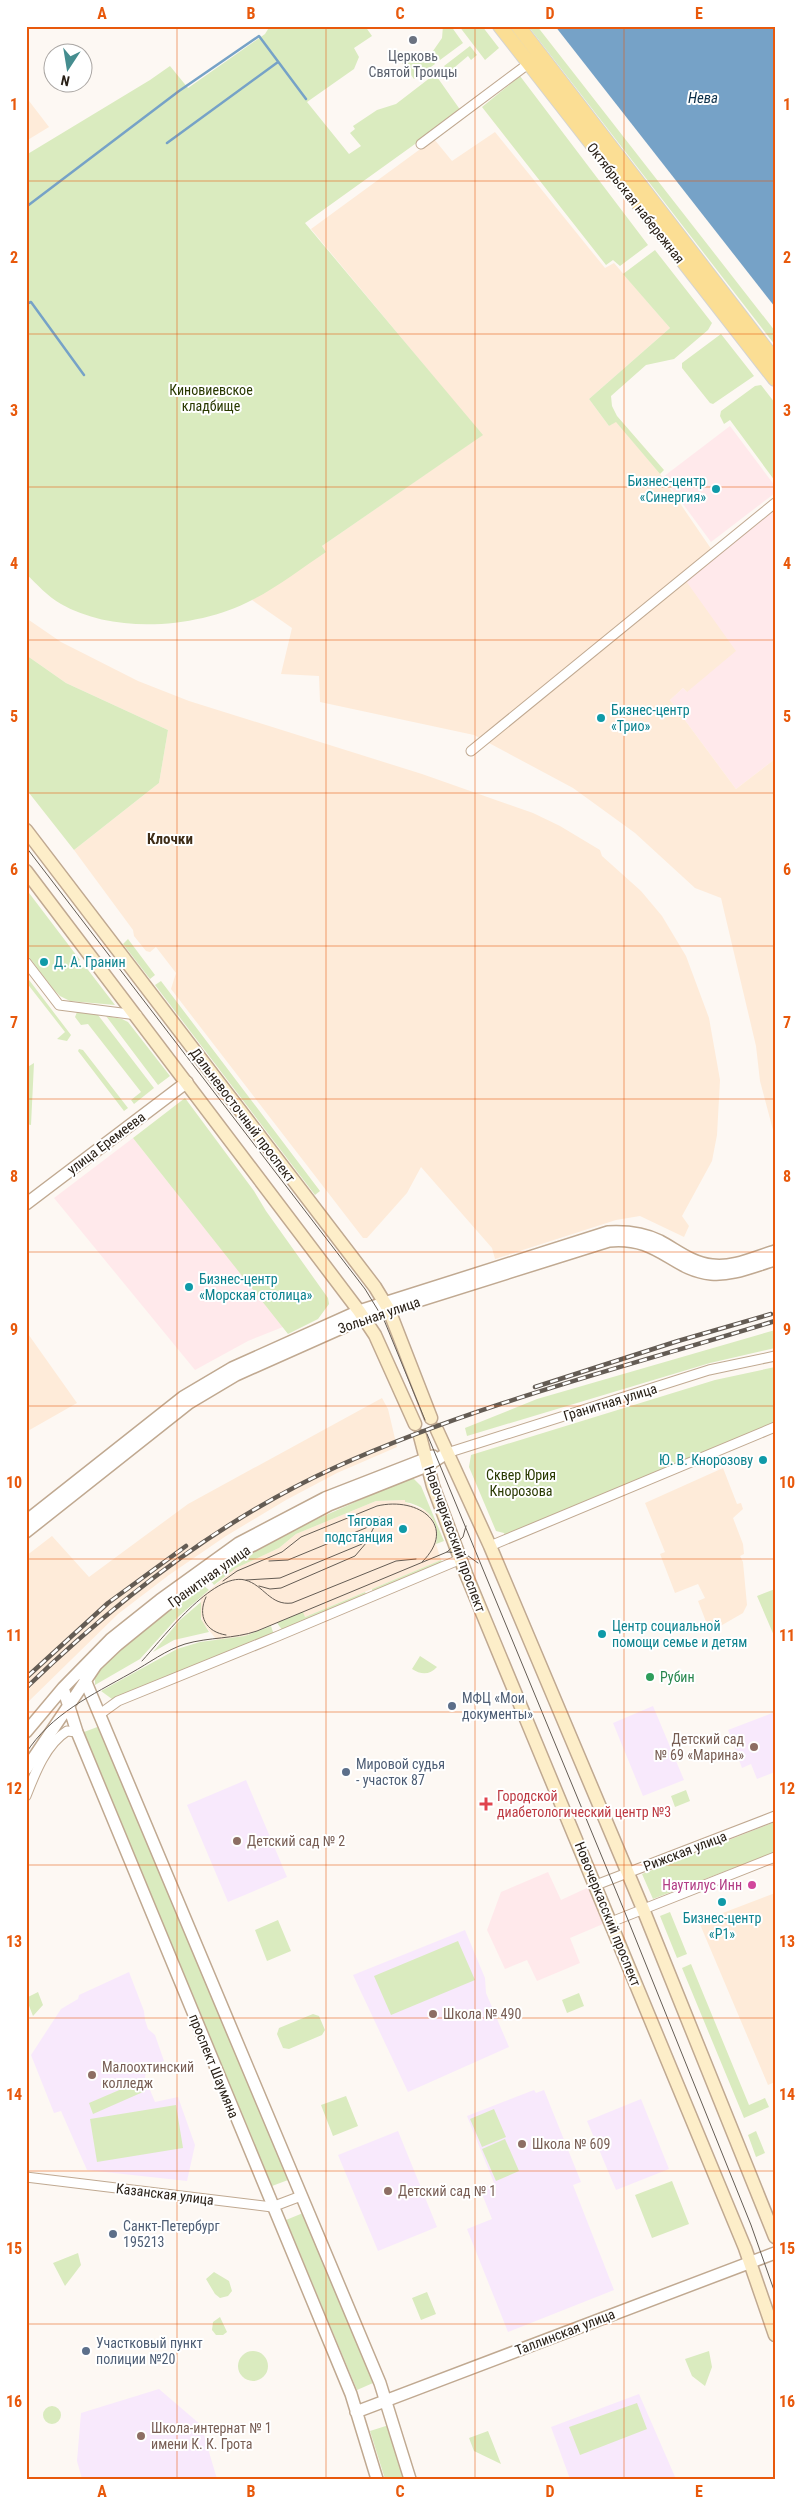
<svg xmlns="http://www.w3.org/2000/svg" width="801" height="2505" viewBox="0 0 801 2505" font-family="'Roboto Condensed',sans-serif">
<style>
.commercial{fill:#ffe9eb}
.built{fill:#feebd9}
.education{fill:#f8e9fc}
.green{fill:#daebbf}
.water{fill:#76a2c7}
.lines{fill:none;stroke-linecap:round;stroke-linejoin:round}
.stream{stroke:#76a2c7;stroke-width:2.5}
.minor-casing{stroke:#c0a991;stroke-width:11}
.tertiary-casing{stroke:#c0a991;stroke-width:14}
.secondary-casing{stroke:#c0a991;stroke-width:15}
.primary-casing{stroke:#d4d3d1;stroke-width:16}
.minor{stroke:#fff;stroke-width:9}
.tertiary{stroke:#fff;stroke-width:11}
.secondary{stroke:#fdeec9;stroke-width:12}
.primary{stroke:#fbde94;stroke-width:14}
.tram{stroke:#645c54;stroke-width:1}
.rail-casing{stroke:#645c54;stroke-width:4.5}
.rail{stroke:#fff;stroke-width:2.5;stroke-dasharray:8;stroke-linecap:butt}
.grid{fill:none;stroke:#e8590c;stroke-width:1;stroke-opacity:0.55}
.worship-dot{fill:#6b7280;stroke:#fff;stroke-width:2}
.culture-dot{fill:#0f9aa8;stroke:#fff;stroke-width:2}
.leisure-dot{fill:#2e9e5b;stroke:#fff;stroke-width:2}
.service-dot{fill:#5c6f8a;stroke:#fff;stroke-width:2}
.education-dot{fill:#8d6e63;stroke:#fff;stroke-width:2}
.health-dot{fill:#e0444e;stroke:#fff;stroke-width:2}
.hotel-dot{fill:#d1479c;stroke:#fff;stroke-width:2}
.labels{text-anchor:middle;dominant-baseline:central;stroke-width:4;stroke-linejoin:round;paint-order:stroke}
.worship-label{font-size:14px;fill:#5b616d;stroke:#fff}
.street-label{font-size:14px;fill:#2a2118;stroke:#fff}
.park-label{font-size:14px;fill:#293900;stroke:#fff}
.culture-label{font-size:14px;fill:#0d838f;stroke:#fff;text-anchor:start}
.leisure-label{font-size:14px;fill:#27864d;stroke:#fff;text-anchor:start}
.service-label{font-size:14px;fill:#4e5e75;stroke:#fff;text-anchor:start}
.education-label{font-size:14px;fill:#785e54;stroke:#fff;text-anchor:start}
.health-label{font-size:14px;fill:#be3a42;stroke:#fff;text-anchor:start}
.hotel-label{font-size:14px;fill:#b23c85;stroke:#fff;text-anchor:end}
.water-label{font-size:15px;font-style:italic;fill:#0b2f49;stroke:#fff}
.neighbourhood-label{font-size:15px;font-weight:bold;fill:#3f2d18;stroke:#fff}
.neatline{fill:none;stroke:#e8590c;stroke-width:2}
.grid-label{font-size:16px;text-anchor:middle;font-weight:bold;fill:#e8590c}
</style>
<rect width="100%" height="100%" fill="#fdf8f3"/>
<!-- commercial -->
<path class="commercial" d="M 730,426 L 775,486 L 775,493 L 711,542 L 663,477 Z
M 775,507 L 775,759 L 736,789 L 670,700 L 683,688 L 687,692 L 686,581 Z
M 133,1138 L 283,1327 L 248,1341 L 195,1370 L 54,1198 Z
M 548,1872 L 561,1900 L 589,1887 L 603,1924 L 570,1938 L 580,1963 L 537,1981 L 527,1960 L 505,1969 L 487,1930 L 501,1892 Z"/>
<!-- built -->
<path class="built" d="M 26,97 L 49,127 L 26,141 Z
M 495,132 L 605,268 L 614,263 L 670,328 L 589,399 L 609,426 L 616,421 L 660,474 L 716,556 L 686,581 L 736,651 L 687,692 L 683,688 L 670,700 L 736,789 L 775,759 L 773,1130 L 760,1081 L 756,1046 L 721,898 L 695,888 L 635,833 L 573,788 L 474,735 L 320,702 L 319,676 L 281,674 L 292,628 L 252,600 L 325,552 L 322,546 L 482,435 L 311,229 L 434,139 L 452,161 Z
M 26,618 L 61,642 L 138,681 L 189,701 L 422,774 L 533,813 L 560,826 L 600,850 L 602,856 L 641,891 L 662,916 L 686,956 L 709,1018 L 720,1080 L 717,1135 L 712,1161 L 682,1216 L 689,1226 L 684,1237 L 640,1216 L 616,1220 L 495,1259 L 492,1248 L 421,1167 L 407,1193 L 367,1238 L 363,1238 L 171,989 L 176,973 L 156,947 L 150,952 L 146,951 L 134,936 L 133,930 L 74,850 L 159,783 L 168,730 L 66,683 L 26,655 Z
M 26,1331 L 77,1403 L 26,1432 Z
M 382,1398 L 388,1409 L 397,1447 L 337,1473 L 286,1500 L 226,1536 L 169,1575 L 118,1614 L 26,1704 L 26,1556 L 52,1536 L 89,1577 L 188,1504 Z
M 723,1468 L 737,1504 L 741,1503 L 743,1509 L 733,1518 L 743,1544 L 744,1554 L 740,1556 L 743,1562 L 747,1605 L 743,1613 L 710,1632 L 698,1601 L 705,1598 L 698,1584 L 675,1593 L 660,1554 L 665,1552 L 645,1503 Z
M 405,1500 L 405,1502 L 426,1511 L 434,1520 L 437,1531 L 436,1544 L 441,1560 L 305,1617 L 302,1613 L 245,1636 L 217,1640 L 203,1623 L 200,1613 L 201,1597 L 236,1568 L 279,1548 L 296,1534 L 376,1501 Z
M 775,1893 L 775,2082 L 768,2085 L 699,1922 Z"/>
<!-- education -->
<path class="education" d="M 653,1706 L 684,1780 L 643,1796 L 613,1723 Z
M 775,1712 L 775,1772 L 757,1779 L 751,1764 L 742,1768 L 728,1730 Z
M 246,1780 L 287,1877 L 228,1902 L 187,1805 Z
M 465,1930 L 485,1978 L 486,1993 L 509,2047 L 408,2092 L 353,1975 Z
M 129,1972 L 144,2011 L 145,2020 L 148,2029 L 155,2035 L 164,2061 L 146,2068 L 145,2078 L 155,2102 L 178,2097 L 195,2145 L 187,2181 L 87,2170 L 61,2111 L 54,2113 L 31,2055 L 61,2009 L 78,1999 L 79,1995 Z
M 534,2090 L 536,2093 L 544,2090 L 581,2182 L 573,2185 L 614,2290 L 508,2332 L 467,2229 L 492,2219 L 480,2189 L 494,2183 L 467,2116 Z
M 641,2099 L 669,2169 L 616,2190 L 587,2121 Z
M 398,2131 L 437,2227 L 378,2251 L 338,2155 Z
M 159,2389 L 201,2425 L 217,2479 L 82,2479 L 77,2461 L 81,2413 Z
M 639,2394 L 676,2479 L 570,2479 L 551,2427 Z"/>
<!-- green -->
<path class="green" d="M 270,26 L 365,26 L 372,36 L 354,48 L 359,57 L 354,69 L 307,102 L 349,154 L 361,146 L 350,133 L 355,129 L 353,126 L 377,110 L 396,104 L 435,74 L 461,111 L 305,223 L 483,435 L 322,546 L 326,552 C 302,568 278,587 252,600 C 199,628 115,635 61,604 C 48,597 37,584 26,574 L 26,155 L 150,80 L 170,66 L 188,88 L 265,34 Z
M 443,26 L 451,26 L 463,43 L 440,60 L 433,51 L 442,38 Z
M 459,26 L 482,26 L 499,48 L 485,60 Z
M 528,26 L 537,26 L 775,331 L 775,345 Z
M 470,46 L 477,55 L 471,60 L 468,56 L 449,72 L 444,66 Z
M 395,48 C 404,58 415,59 428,54 L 435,64 L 414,79 L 392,50 Z
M 520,76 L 648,245 L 620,266 L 613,260 L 606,265 L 482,107 Z
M 655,250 L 712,323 L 708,330 L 674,359 L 646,365 L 611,396 L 612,406 L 617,416 L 664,470 L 660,474 L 616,422 L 609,426 L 589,399 L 670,328 L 623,274 Z
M 721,334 L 754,376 L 713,404 L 710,403 L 682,368 L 682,363 Z
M 761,385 L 775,403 L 775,481 L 730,420 L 724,424 L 720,416 L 721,411 L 755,386 Z
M 26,655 L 66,683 L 168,730 L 159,783 L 74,850 L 26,789 Z
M 26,889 L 80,960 L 78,961 L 83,968 L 85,966 L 115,1005 L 70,1001 L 60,996 L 54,990 L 26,953 Z
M 128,939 L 155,975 L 150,979 L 123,944 Z
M 26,976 L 71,1035 L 67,1041 L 57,1039 L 65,1032 L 26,982 Z
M 161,981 L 320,1191 L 315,1195 L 155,985 Z
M 77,1012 L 98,1015 L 154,1088 L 134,1104 L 131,1100 L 141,1092 L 88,1024 L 81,1025 L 75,1017 Z
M 106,1016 L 122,1019 L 128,1022 L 170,1076 L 158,1085 Z
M 79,1049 L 83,1050 L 128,1108 L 124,1111 L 78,1051 Z
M 34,1063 L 31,1125 L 26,1124 L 26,1068 Z
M 185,1098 L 254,1191 L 266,1211 L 328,1298 L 329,1304 L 318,1319 L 288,1334 L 133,1138 Z
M 775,1330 L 775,1348 L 710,1363 L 467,1436 L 465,1428 L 537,1399 Z
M 775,1367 L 775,1423 L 505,1536 L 504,1533 L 496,1531 L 469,1467 L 471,1455 L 715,1380 Z
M 412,1477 L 421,1486 L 444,1541 L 436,1544 C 440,1521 428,1506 405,1502 L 405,1500 L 376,1501 L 296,1534 L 279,1548 L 236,1568 L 214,1585 L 211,1581 L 247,1556 L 283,1534 Z
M 441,1560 L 443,1564 L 373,1594 L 372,1589 Z
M 203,1585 L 209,1590 L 178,1617 L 140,1659 L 95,1685 L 95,1673 L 139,1634 Z
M 775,1589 L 775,1638 L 757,1596 Z
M 365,1592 L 367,1596 L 283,1631 L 277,1623 L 303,1612 L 305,1617 Z
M 201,1602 L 201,1619 L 209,1632 L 174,1640 L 153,1652 L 180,1620 Z
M 271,1626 L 274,1635 L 112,1699 L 101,1691 L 177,1649 L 200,1642 L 245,1636 Z
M 420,1656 L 437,1667 C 430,1675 421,1675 412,1669 Z
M 100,1726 L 288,2180 L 272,2186 L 84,1732 Z
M 686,1790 L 690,1801 L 675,1807 L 671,1796 Z
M 775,1822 L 775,1852 L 653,1899 L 642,1874 Z
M 670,1912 L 687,1954 L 677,1958 L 660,1916 Z
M 278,1920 L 291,1951 L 267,1961 L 255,1930 Z
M 458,1941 L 475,1980 L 391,2015 L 374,1976 Z
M 691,1964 L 749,2105 L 765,2098 L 769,2107 L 744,2118 L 682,1968 Z
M 38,1992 L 43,2005 L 33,2016 L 26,1998 Z
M 579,1993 L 584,2006 L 567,2013 L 562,2000 Z
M 313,2014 L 319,2016 L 325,2030 L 322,2035 L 289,2049 L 283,2048 L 277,2034 L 279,2028 Z
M 138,2082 L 143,2092 L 93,2114 L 89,2103 Z
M 346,2096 L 358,2126 L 333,2136 L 321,2105 Z
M 176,2105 L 183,2148 L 97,2162 L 90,2119 Z
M 494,2109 L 506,2137 L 482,2147 L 470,2119 Z
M 756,2131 L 765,2153 L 756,2157 L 748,2135 Z
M 505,2139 L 519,2171 L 496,2181 L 482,2149 Z
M 672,2181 L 689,2224 L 652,2238 L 635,2195 Z
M 303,2213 L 373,2383 L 357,2390 L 286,2220 Z
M 78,2253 L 81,2265 L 65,2286 L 53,2263 Z
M 214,2272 L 229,2281 L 232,2291 L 228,2296 L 220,2298 L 215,2294 L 206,2279 Z
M 427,2292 L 436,2314 L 421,2320 L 412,2298 Z
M 220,2317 L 227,2332 L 223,2335 L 216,2335 L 212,2330 L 213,2322 Z
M238 2366a15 15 0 1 1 30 0a15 15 0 1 1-30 0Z
M 709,2351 L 712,2367 L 705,2386 L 692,2376 L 685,2359 Z
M 637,2403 L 647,2429 L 580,2455 L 569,2427 Z
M43 2415a9 9 0 1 1 18 0a9 9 0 1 1-18 0Z
M 389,2425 L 405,2479 L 385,2479 L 370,2431 Z
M 488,2431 L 501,2464 L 474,2451 L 469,2438 Z"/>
<!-- water -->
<path class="water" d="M 555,26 L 775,26 L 775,307 Z"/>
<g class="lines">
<!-- stream -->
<path class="stream" d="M 167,143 L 278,62
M 26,207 L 179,91 L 259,36 L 306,99
M 26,304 L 31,302 L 84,375"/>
<defs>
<path id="minor" d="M 421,144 L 528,64
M 471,751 L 775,503
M 26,962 L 59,1005 L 137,1015
M 447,1453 L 709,1370 L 775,1356
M 490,1546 L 775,1427
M 100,1714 L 118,1701 L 278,1636 L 461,1559
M 26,1796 C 35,1773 46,1744 67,1731 L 77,1732
M 596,1885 L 775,1816
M 611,1922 L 775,1857
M 26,2177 L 272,2207 L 301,2196"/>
<path id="tertiary" d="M 26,1204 L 187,1082
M 26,1521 L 183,1397 L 232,1368 L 359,1311 L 608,1232 C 626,1231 644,1233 660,1241 C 677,1250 692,1263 712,1265 C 733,1268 755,1257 775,1251
M 26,1532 L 189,1403 L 236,1375 L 364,1318 L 609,1241 C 659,1236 671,1270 711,1274 C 732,1276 754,1266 775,1260
M 85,1680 L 380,2383 L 410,2479
M 63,1688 L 77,1732 L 351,2394 L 377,2479
M 26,1732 L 63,1688 L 111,1639 L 160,1600 L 239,1543 L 325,1498 L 433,1456
M 26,1769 L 96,1665 L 117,1645 L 165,1606 L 244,1550 L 329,1505 L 427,1466 L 447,1453
M 356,2412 L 775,2253"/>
<path id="secondary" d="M 26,830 L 375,1287 L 389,1310 L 431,1418
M 26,871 L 359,1311 L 375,1335 L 415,1424
M 437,1430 L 490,1546 L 643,1909 L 775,2237
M 420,1436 L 433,1486 L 466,1574 L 745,2248 L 775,2335"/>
<path id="primary" d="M 500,26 L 775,379
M 518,26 L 775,361"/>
</defs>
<!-- minor casing -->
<use href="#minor" class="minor-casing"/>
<!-- tertiary casing -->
<use href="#tertiary" class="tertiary-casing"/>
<!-- secondary casing -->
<use href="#secondary" class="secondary-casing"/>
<!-- primary casing -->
<use href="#primary" class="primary-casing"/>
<!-- minor -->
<use href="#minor" class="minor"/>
<!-- tertiary -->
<use href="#tertiary" class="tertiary"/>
<!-- secondary -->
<use href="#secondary" class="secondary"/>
<!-- primary -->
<use href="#primary" class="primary"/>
<!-- tram -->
<path class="tram" d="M 26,847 L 365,1289 L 384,1320 L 425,1420
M 427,1434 L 626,1915 L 751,2225 L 775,2293
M 447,1552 L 464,1553 L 478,1563
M 269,1561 L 288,1560 L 368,1527 L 377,1519
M 246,1580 L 280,1578 L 362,1544 L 370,1535 L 379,1517
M 223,1581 L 237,1571 L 282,1552 L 301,1537 L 377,1506 C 419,1496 459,1526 422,1562
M 259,1586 L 270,1589 L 281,1588 L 355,1556 L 367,1542
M 206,1597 C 197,1616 206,1632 226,1635
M 142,1661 C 162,1639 213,1572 245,1580 C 264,1585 270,1606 292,1603 L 396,1561 L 416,1559
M 26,1753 C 51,1714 92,1695 131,1673 C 149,1663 166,1650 185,1644 C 209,1637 234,1639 257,1631 L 447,1552 L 463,1537 L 466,1526"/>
<defs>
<path id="rail" d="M 535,1387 L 678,1341 L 771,1314
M 28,1676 L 108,1603 L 186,1546
M 26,1688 C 117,1600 219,1520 336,1467 C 476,1404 628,1366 775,1321"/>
</defs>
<!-- rail casing -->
<use href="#rail" class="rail-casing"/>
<!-- rail -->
<use href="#rail" class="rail"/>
</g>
<!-- grid -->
<path class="grid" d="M 177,26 L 177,2479M 326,26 L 326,2479M 475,26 L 475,2479M 624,26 L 624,2479M 26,181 L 775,181M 26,334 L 775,334M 26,487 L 775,487M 26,640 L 775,640M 26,793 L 775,793M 26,946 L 775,946M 26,1099 L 775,1099M 26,1252 L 775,1252M 26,1406 L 775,1406M 26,1559 L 775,1559M 26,1712 L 775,1712M 26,1865 L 775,1865M 26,2018 L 775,2018M 26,2171 L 775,2171M 26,2324 L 775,2324"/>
<!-- markers -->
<circle class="worship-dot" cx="413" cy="40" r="5"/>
<g class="culture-dot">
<circle cx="716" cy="489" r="5"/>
<circle cx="601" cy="718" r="5"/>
<circle cx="44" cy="962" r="5"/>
<circle cx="189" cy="1287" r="5"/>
<circle cx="763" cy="1460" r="5"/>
<circle cx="403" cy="1529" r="5"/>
<circle cx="602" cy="1634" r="5"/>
<circle cx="722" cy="1902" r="5"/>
</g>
<circle class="leisure-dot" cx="650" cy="1677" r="5"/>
<g class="service-dot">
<circle cx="452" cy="1706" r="5"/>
<circle cx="346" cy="1772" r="5"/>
<circle cx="113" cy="2234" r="5"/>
<circle cx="86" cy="2351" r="5"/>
</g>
<g class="education-dot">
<circle cx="754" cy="1747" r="5"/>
<circle cx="237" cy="1841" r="5"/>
<circle cx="433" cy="2014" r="5"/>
<circle cx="92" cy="2075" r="5"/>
<circle cx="522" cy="2144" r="5"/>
<circle cx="388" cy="2191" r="5"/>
<circle cx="141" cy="2436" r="5"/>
</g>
<path class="health-dot" d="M483.5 1796.5h5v5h5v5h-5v5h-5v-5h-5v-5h5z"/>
<circle class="hotel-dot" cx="752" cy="1885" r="5"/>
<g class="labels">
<!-- worship labels -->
<g class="worship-label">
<text x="413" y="56">Церковь<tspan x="413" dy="16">Святой Троицы</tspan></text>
</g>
<!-- street labels -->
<g class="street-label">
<text transform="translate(636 203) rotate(52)">Октябрьская набережная</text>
<text transform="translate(243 1115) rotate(53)">Дальневосточный проспект</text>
<text transform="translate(106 1143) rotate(-37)">улица Еремеева</text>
<text transform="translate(379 1315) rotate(-19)">Зольная улица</text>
<text transform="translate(610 1402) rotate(-17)">Гранитная улица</text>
<text transform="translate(455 1539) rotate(70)">Новочеркасский проспект</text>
<text transform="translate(209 1576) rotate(-35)">Гранитная улица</text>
<text transform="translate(685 1851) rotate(-21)">Рижская улица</text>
<text transform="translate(608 1914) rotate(68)">Новочеркасский проспект</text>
<text transform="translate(214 2066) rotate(68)">проспект Шаумяна</text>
<text transform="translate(165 2194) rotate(7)">Казанская улица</text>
<text transform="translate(565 2332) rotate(-21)">Таллинская улица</text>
</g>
<!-- park labels -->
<g class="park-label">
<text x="211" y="390">Киновиевское<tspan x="211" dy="16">кладбище</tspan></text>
<text x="521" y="1475">Сквер Юрия<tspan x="521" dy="16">Кнорозова</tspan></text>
</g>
<!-- culture labels -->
<g class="culture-label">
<text x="706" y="481" text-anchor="end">Бизнес-центр<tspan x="706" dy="16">«Синергия»</tspan></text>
<text x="611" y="710">Бизнес-центр<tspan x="611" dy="16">«Трио»</tspan></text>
<text x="54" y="962">Д. А. Гранин</text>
<text x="199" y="1279">Бизнес-центр<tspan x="199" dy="16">«Морская столица»</tspan></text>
<text x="753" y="1460" text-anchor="end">Ю. В. Кнорозову</text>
<text x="393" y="1521" text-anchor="end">Тяговая<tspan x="393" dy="16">подстанция</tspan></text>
<text x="612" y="1626">Центр социальной<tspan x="612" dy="16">помощи семье и детям</tspan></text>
<text x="722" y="1918" text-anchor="middle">Бизнес-центр<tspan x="722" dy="16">«Р1»</tspan></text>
</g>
<!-- leisure labels -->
<g class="leisure-label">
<text x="660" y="1677">Рубин</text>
</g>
<!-- service labels -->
<g class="service-label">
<text x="462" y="1698">МФЦ «Мои<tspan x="462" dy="16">документы»</tspan></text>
<text x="356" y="1764">Мировой судья<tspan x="356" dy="16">- участок 87</tspan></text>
<text x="123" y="2226">Санкт-Петербург<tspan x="123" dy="16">195213</tspan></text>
<text x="96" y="2343">Участковый пункт<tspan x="96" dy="16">полиции №20</tspan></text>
</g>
<!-- education labels -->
<g class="education-label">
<text x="744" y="1739" text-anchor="end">Детский сад<tspan x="744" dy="16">№ 69 «Марина»</tspan></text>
<text x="247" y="1841">Детский сад № 2</text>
<text x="443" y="2014">Школа № 490</text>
<text x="102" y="2067">Малоохтинский<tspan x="102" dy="16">колледж</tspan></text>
<text x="532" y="2144">Школа № 609</text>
<text x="398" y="2191">Детский сад № 1</text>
<text x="151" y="2428">Школа-интернат № 1<tspan x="151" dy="16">имени К. К. Грота</tspan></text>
</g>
<!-- health labels -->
<g class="health-label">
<text x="497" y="1796">Городской<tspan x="497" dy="16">диабетологический центр №3</tspan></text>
</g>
<!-- hotel labels -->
<g class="hotel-label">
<text x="742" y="1885">Наутилус Инн</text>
</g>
<!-- water labels -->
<g class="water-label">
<text x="703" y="98">Нева</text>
</g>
<!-- neighbourhood labels -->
<g class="neighbourhood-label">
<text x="170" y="839">Клочки</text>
</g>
</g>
<!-- border -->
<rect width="801" height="2505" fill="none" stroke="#ffffff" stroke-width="55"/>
<!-- north arrow -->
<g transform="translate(68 68) rotate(192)"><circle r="24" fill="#ffffff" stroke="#aaa6a3"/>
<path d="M0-4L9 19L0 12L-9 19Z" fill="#458d8f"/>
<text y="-8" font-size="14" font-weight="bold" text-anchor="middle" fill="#2a2118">N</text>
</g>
<rect x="28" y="28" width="746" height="2450" class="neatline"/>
<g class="grid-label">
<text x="102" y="19">A</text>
<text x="251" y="19">B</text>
<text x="400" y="19">C</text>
<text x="550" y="19">D</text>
<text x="699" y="19">E</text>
<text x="14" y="110">1</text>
<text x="787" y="110">1</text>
<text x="14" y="263">2</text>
<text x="787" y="263">2</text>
<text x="14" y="416">3</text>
<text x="787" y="416">3</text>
<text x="14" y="569">4</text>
<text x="787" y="569">4</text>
<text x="14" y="722">5</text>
<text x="787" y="722">5</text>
<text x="14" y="875">6</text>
<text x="787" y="875">6</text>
<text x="14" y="1028">7</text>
<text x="787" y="1028">7</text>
<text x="14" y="1182">8</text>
<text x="787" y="1182">8</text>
<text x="14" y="1335">9</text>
<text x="787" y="1335">9</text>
<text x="14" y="1488">10</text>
<text x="787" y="1488">10</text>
<text x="14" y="1641">11</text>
<text x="787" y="1641">11</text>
<text x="14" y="1794">12</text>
<text x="787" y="1794">12</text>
<text x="14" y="1947">13</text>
<text x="787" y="1947">13</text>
<text x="14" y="2100">14</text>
<text x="787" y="2100">14</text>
<text x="14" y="2254">15</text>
<text x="787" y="2254">15</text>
<text x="14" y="2407">16</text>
<text x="787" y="2407">16</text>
<text x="102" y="2497">A</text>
<text x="251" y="2497">B</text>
<text x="400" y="2497">C</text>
<text x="550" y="2497">D</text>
<text x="699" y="2497">E</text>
</g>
</svg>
